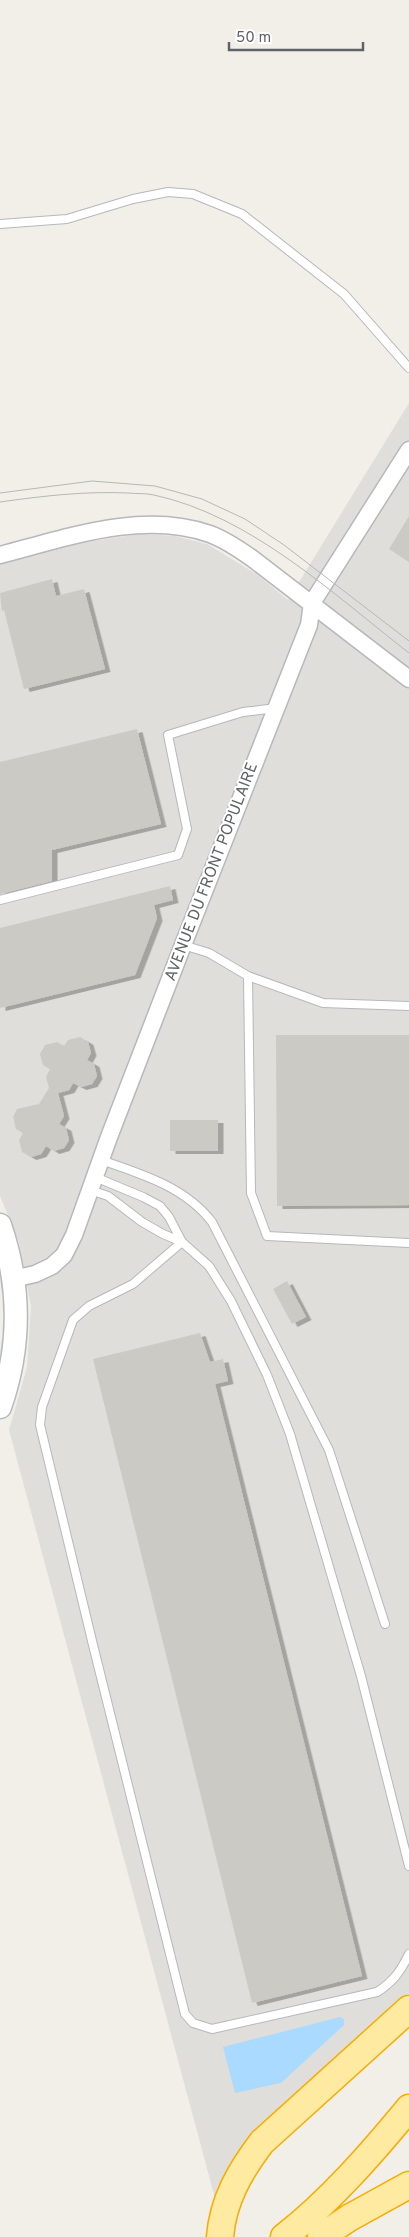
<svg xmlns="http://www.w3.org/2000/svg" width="409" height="2237" viewBox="0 0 409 2237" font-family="Overpass,sans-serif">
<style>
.industrial{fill:#e0deda}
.water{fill:#aadaff}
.building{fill:#cccac5;filter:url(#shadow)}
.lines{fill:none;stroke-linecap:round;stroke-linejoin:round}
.service-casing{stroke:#b5b8bc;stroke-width:10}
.minor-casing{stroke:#b5b8bc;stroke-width:19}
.secondary-casing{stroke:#b6babf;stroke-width:25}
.trunk-casing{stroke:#f9ab00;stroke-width:29}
.service{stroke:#fff;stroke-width:8}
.minor{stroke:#fff;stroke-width:16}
.secondary{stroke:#fff;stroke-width:22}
.trunk{stroke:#feeaa1;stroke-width:26}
.tram{stroke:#b6b7b8;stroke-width:1}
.labels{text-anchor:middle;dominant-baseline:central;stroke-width:4;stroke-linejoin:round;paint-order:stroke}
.street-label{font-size:16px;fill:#5f6368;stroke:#fff}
</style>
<defs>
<filter id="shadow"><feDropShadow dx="5.5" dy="3" stdDeviation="0" flood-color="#0004"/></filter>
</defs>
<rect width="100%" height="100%" fill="#f1efe8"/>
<!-- industrial -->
<path class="industrial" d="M 409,403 L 409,1993 L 252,2138 L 216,2202 L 9,1430 L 27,1367 L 31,1307 L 19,1242 L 0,1196 L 0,563 L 79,543 L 140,534 L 175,536 L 207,544 L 258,575 L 288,600 Z"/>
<!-- water -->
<path class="water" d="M 340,2017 L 344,2019 L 344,2025 L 281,2083 L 235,2093 L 223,2047 Z"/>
<!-- building -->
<path class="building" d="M 409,516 L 409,562 L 389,549 Z
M 52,579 L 56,596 L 84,589 L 105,669 L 24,689 L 4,610 L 2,611 L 0,593 Z
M 137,729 L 161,824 L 52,850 L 52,881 L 0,894 L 0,762 Z
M 170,886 L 173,900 L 154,905 L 157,918 L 135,975 L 0,1008 L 0,928 Z
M 276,1035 L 409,1035 L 409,1205 L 277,1206 Z
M 80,1037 L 88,1042 L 91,1053 L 87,1060 L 94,1064 L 97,1076 L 92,1084 L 81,1087 L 73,1083 L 69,1090 L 58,1093 L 64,1116 L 59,1124 L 66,1128 L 69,1140 L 64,1148 L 54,1151 L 46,1146 L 41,1154 L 31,1157 L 22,1152 L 19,1140 L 23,1133 L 16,1129 L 13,1117 L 17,1109 L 39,1104 L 49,1088 L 46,1077 L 50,1069 L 43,1065 L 40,1054 L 45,1045 L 57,1042 L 64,1046 L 68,1040 Z
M 170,1120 L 218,1120 L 218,1151 L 170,1151 Z
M 287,1281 L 306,1317 L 292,1324 L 273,1289 Z
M 200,1333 L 210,1362 L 223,1359 L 228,1381 L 215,1384 L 362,1976 L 252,2003 L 93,1359 Z"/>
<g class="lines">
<defs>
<path id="service" d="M 0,224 L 67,219 L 133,199 L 168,192 L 193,194 L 242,214 L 344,294 L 409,368
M 0,900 L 178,855 L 187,829 L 168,735 L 243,712 L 276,708
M 183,945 L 209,953 L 248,976 L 323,1003 L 409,1006
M 248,976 L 251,1193 L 267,1236 L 409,1243
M 101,1160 C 142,1174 185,1187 212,1222 L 329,1450 L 385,1624
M 95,1177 L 143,1197 L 160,1206 L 169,1217 L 182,1242 L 209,1266 L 231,1301 L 267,1375 L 290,1434 L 361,1676 L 409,1866
M 90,1190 L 108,1196 L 142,1222 L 163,1234 L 182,1242
M 182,1242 L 133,1284 L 89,1306 L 73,1320 L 42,1407 L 40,1425 L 93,1645 L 185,2014 L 193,2023 L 212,2029 L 377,1992 C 393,1982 401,1971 409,1954"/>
<path id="minor" d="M 0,555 C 66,538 142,510 210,534 C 226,540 239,549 253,559 L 409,679
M 13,1279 L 35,1274 L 52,1266 L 64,1255 L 74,1235 L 109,1137 L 183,945 L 309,625 L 312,603 L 409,450"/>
<path id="secondary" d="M 0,1225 C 21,1286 21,1347 0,1407"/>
<path id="trunk" d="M 220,2237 C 223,2200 240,2171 262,2142 L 409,2009
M 284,2237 C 331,2200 371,2154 409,2108
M 321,2237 L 349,2218 L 409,2185"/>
</defs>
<!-- service casing -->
<use href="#service" class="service-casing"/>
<!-- minor casing -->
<use href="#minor" class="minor-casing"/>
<!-- secondary casing -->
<use href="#secondary" class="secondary-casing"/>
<!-- trunk casing -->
<use href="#trunk" class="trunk-casing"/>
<!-- service -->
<use href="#service" class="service"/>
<!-- minor -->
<use href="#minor" class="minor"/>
<!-- secondary -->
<use href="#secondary" class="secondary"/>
<!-- trunk -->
<use href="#trunk" class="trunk"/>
<!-- tram -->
<path class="tram" d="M 0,493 L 92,481 L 155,486 L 202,499 L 245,519 L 284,545 L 409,641
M 0,502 C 43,496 85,491 128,493 C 136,494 146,493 154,495 C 251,516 333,594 409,653"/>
</g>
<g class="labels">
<!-- street labels -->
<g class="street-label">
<text transform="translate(212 872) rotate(-69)">AVENUE DU FRONT POPULAIRE</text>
</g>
</g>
<!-- scale -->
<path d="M229 42v8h134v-8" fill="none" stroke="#5f6368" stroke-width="2.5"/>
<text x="236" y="42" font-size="15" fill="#5f6368" stroke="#ffffff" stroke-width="4" paint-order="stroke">50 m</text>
</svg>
